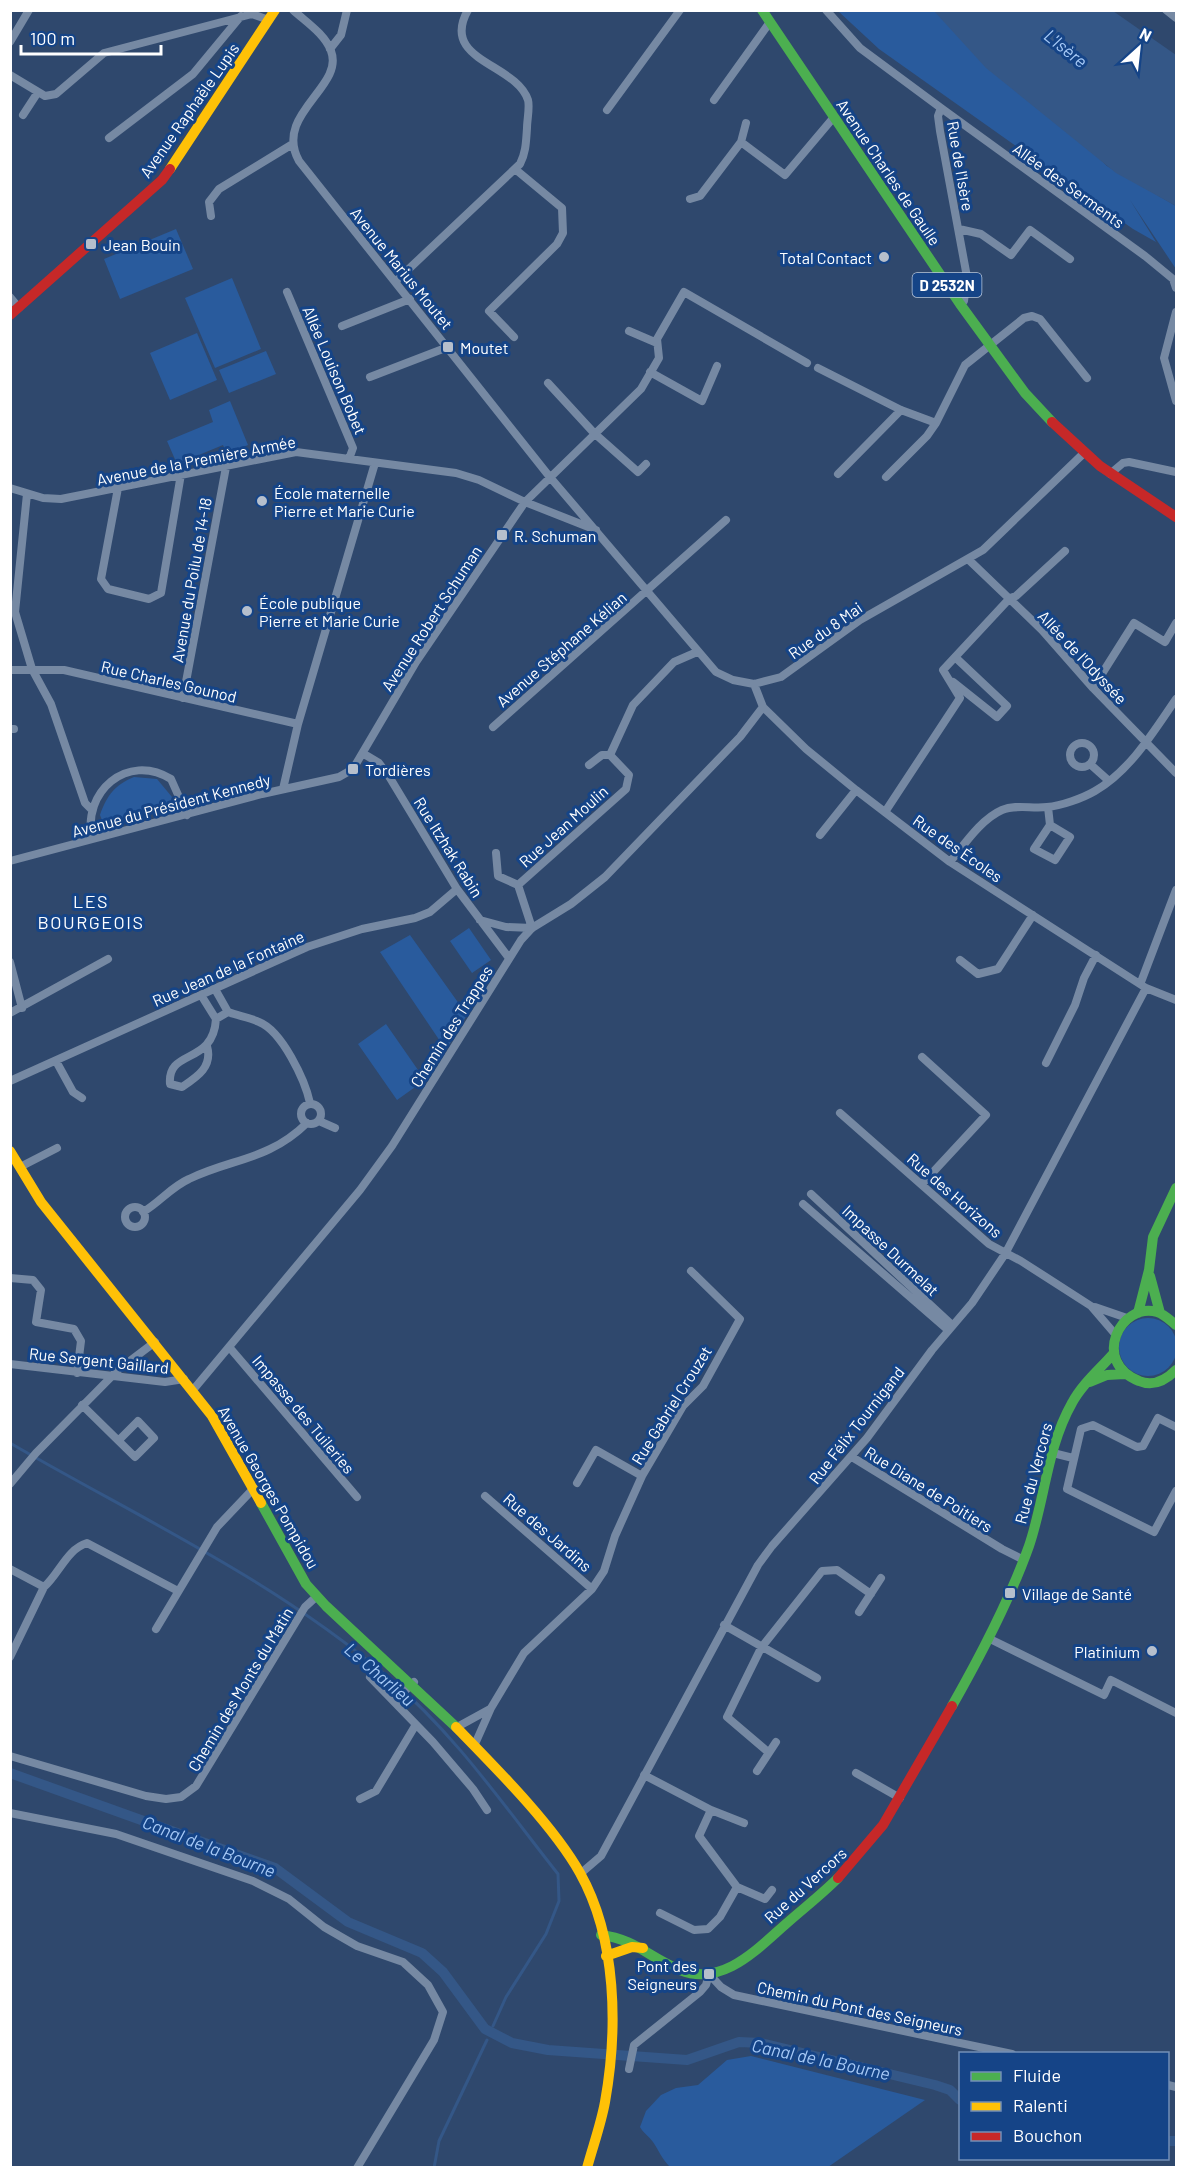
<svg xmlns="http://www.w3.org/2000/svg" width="1187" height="2178" viewBox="0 0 1187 2178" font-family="Barlow,sans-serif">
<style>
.green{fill:#295b9d}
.water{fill:#345787}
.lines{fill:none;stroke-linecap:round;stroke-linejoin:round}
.stream{stroke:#345787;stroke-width:3}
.canal{stroke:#345787;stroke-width:10}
.street{stroke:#7689a3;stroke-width:8}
.fast{stroke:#4caf50;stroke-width:10}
.slow{stroke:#ffc107;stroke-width:10}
.jam{stroke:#c62828;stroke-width:10}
.poi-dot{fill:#b6bfcc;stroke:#154487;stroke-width:2}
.labels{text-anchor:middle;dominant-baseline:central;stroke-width:6;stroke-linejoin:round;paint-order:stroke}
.shield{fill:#154487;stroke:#b9c7db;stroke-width:1.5}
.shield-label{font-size:15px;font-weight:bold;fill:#fff}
.street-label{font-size:16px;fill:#fff;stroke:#154487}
.poi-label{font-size:16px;fill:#fff;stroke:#154487;text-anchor:start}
.water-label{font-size:18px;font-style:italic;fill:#a6c9f6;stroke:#154487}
.neighbourhood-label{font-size:18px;letter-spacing:1.5px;fill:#fff;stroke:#154487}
</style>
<rect width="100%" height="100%" fill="#2f486d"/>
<!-- green -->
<path class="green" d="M 838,11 L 949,11 L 1107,166 L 1176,206 L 1176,269 L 1130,200 L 1156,242 L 1133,229 L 879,49 Z
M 176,229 L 193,269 L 120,299 L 104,259 Z
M 232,278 L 261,349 L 215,368 L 185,298 Z
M 197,333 L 217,380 L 170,400 L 150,353 Z
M 266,351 L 276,374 L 229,393 L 219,370 Z
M 230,401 L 248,445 L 227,454 L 223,445 L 177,464 L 167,441 L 213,422 L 209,410 Z
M 134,777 L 157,779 L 172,797 L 169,806 L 103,823 L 100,815 C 107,795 115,785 134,777 Z
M 469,928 L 491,960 L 472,973 L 450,941 Z
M 410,935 L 467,1015 L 446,1050 L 380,952 Z
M 386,1024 L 425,1080 L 397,1100 L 358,1044 Z
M1119 1347a29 29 0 1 1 58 0a29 29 0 1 1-58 0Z
M 751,2056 L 925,2100 L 828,2167 L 670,2167 C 662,2159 659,2151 653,2142 C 649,2136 643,2133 640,2127 L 646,2111 L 661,2095 L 676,2088 L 698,2085 L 727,2060 Z"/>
<!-- water -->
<path class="water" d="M 934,11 L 1113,11 L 1176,55 L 1176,206 L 1116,173 L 986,68 Z"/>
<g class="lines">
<!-- stream -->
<path class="stream" d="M 10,1443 C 141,1519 273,1579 389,1678 C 455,1734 505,1807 558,1874 L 559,1901 L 546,1934 L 506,1997 L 493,2026
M 434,2168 L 439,2141 L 487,2040"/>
<!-- canal -->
<path class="canal" d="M 10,1773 L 275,1868 L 348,1922 L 422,1953 L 443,1972 L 485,2029 L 512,2043 L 548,2050 L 687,2060 L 739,2042 L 761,2043 L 935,2085 L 950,2090 L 960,2100
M 1168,2141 L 1176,2141"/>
<!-- street -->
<path class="street" d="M 293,10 C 306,22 325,34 331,51 C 345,87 273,114 299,161 L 549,476 L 716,672 L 733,680 L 754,684 L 781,677 L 860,620 L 983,550 L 1084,453
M 826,10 L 860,48 L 941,108 L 938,116 L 940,131 L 967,277 L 964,301 L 960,304
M 1166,10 L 1176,18
M 10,42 L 29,10
M 330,49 L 341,35 L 347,10
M 10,75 L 45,96 L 56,94 L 104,53 L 252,14 L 269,20
M 714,100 L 770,22
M 941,108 L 1145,256 L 1173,279 L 1176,288
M 607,110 L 680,10
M 23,115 L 38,92
M 109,138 L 193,74 L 241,16
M 741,142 L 785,175 L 834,117
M 690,199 L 700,196 L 741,142 L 746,123
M 211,216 L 209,202 L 219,189 L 291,145
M 959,229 L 981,234 L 1011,255 L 1030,230 L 1070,259
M 396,281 L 520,164 C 526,152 526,142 527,128 C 527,120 530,107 528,100 C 516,63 439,61 468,10
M 287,292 L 353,448 L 349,459
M 10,297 L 19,308
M 1176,312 L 1164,358 L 1176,401
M 342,326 L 410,299
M 629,331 L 657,343
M 514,337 L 489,311 L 557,244 L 563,233 L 562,208 L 515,169
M 818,368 L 901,410 L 936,423 L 965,365 L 1024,318 L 1032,316 L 1040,319 L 1087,378
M 650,372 L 702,401 L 717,366
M 370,377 L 448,347
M 548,383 L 594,433 L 638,472 L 646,464
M 838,474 L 901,410
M 1110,474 L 1123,463 L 1129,462 L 1176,472
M 886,477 L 927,436 L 936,423
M 10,488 L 43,498 L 61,499 L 296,452 L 456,473 L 479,480 L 525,502 L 596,530
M 118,488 L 101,579 L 108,589 L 149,599 L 161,593 L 181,474
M 27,494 L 15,612 L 32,669 L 51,704 L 85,803 L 92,810
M 969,560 L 1042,630 L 1093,688 L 1176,773
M 10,670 L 64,670 L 298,724
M 953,682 L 997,717 L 1007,706 L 955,657
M 754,684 L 763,707 L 806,749 L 856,790 L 950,862 L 1146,988 L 1176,1000
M 1093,688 L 1134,623 L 1165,642 L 1176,623
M 183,698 L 226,467
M 493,727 L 726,520
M 10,729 L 14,729
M1070 755a12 12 0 1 1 24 0a12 12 0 1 1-24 0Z
M 364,754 L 379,763 L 390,778 L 457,889 L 509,958
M 1090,764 L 1109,781
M 589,765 L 602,755 L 610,755
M 283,789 L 298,724 L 375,463
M 1048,807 L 1050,825
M 885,812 L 960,698 L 943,670 L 1010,598 L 1016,596 L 1065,551
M 1050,825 L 1070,837 L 1055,860 L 1034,849 Z
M 820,835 L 856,790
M 92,839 C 82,792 127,752 171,779 L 187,815
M 496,853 L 498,876 L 518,885
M 10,861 L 262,794 L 339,777 L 353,769 L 416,662 L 525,502 L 641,389 L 659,358 L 657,339 L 684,292 L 807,363
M 950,862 C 964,845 981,819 1002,810 C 1016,804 1032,809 1047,807 C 1061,806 1083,798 1095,791 C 1130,771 1154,731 1176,699
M 518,885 L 626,789 L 629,775 L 610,755 L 633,705 L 674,662 L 697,652
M 480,920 L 506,927 L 532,928 L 518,885
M 960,960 L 978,974 L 998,969 L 1033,915
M 10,962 L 22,1008
M 1141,982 L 1176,890
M 201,995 L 216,1019 L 228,1012 L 215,989
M 228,1012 C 238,1016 249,1017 259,1022 C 282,1031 305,1080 310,1103
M 10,1013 L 108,959
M 207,1046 C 213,1067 197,1077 182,1087 L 170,1084 C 167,1048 213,1066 216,1019
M 922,1057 L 986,1115 L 922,1184
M 56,1061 L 73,1092 L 82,1098
M 1046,1063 L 1075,1005 L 1084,978 L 1096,955
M 10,1081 L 307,947 L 362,929 L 415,918 L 430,912 L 457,889
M301 1114a10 10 0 1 1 20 0a10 10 0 1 1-20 0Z
M 840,1113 L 989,1244 L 1021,1261 L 1091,1306 L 1115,1334
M 319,1121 L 335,1128
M 20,1167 L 57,1148
M 811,1194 L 952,1325
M 803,1204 L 948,1330
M125 1217a10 10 0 1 1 20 0a10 10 0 1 1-20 0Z
M 143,1212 C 160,1202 171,1187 189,1179 C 232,1158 268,1161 307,1123
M 10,1278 L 33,1280 L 41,1290 L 36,1322 L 74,1329 L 81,1341 L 77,1373
M 1095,1307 L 1127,1318
M 230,1348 L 357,1497
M 10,1364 L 165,1382 L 184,1379
M 193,1390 L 360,1190 L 392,1146 L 521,940 L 532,928 L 571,904 L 605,877 L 740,737 L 763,707
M 82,1405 L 135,1457 L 154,1438 L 138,1421 L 119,1440
M 1176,1427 L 1158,1418 L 1143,1446 L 1137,1447 L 1093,1425 L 1081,1429 L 1067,1489 L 1154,1532 L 1176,1491
M 1053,1453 L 1073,1458
M 852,1457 L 1002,1549 L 1024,1560
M 577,1483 L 596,1450 L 642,1476
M 10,1484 L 36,1453 L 118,1370 L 155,1342
M 485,1496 L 592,1589
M 10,1569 L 44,1587
M 859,1612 L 881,1578
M 724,1625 L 817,1678
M 156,1629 L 217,1527 L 254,1488
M 988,1638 L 1104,1695 L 1111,1680 L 1176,1713
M 10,1657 L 44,1587 C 59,1574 67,1549 87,1543 L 178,1591
M 370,1677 L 433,1742 L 473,1789 L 487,1810
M 395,1700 L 414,1682
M 459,1726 L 490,1709
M 475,1744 L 491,1708 L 524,1653 L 592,1589 L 604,1571 L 615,1536 L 642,1476 L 683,1406 L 703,1386 L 740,1319 L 691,1271
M 768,1752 L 727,1717 L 761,1648 L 822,1571 L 837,1570 L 871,1594
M 10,1756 L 146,1796 L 166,1799 L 181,1797 L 196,1786 L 305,1607 L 317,1596
M 757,1771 L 776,1742
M 856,1773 L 900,1798
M 644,1775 L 711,1810 L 744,1823
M 360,1799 L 376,1791 L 415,1726
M 711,1810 L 699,1836 L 737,1887
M 10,1813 L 116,1834 L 253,1881 L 289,1899 L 324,1927 L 357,1946 L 403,1962 L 428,1985 L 443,2012 L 434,2040 L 357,2168
M 580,1874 L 601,1856 L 758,1565 L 772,1546 L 867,1438 L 932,1350 L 972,1303 L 1005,1254 L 1146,988
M 737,1887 L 765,1899 L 772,1890
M 660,1913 L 694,1930 L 708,1929 L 720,1917 L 737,1887
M 709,1974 L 721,1987 L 734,1995 L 1012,2054
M 629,2069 L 634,2045 L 700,1992 L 706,1985 L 709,1974
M 1168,2085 L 1176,2087"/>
<!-- fast -->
<path class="fast" d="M 762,10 L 960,304 L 1025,393 L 1052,422
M 1150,1276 L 1160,1313
M 1138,1313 L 1149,1270 L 1153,1237 L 1176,1188
M 1176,1325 C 1171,1321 1164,1314 1157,1312 C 1120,1302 1091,1362 1139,1381 C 1153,1387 1166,1380 1176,1370
M 1090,1382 L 1107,1375 L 1125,1374
M 261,1503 L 306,1584 L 326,1606 L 456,1727
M 952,1706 C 981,1655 1009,1602 1029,1546 C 1045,1499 1047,1447 1072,1403 C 1082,1384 1099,1370 1113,1354
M 601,1935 C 635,1939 650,1958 680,1970 C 723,1987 757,1949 787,1923 C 804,1908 822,1894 838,1878"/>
<!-- slow -->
<path class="slow" d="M 170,169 L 275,10
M 10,1151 L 41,1202 L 212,1416 L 261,1503
M 456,1727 C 495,1767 553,1825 580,1873 C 617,1939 618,2029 605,2102 C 601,2124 593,2146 587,2168
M 606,1956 L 632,1947 L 643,1948"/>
<!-- jam -->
<path class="jam" d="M 10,315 L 162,180 L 170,169
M 1052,422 L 1100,466 L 1176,517
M 838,1878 L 883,1825 L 952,1706"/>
</g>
<!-- markers -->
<g class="poi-dot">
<rect x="85" y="238" width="12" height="12" rx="3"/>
<circle cx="884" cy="257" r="6"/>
<rect x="442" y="341" width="12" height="12" rx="3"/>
<circle cx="262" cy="501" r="6"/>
<rect x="496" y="529" width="12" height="12" rx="3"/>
<circle cx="247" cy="611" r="6"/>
<rect x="347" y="763" width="12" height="12" rx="3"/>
<rect x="1004" y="1587" width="12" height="12" rx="3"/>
<circle cx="1152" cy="1651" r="6"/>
<rect x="703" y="1968" width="12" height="12" rx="3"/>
</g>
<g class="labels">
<!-- shield labels -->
<rect class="shield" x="912.5" y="273" width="69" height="24" rx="4.5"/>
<g class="shield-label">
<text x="947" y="285">D 2532N</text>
</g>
<!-- street labels -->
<g class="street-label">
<text transform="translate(189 110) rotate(-55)">Avenue Raphaële Lupis</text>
<text transform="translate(961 166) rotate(80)">Rue de l'Isère</text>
<text transform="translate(889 172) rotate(56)">Avenue Charles de Gaulle</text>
<text transform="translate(1069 185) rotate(36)">Allée des Serments</text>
<text transform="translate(402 268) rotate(51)">Avenue Marius Moutet</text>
<text transform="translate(335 370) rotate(67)">Allée Louison Bobet</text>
<text transform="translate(196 460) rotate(-11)">Avenue de la Première Armée</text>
<text transform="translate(191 580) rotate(-80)">Avenue du Poilu de 14-18</text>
<text transform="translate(431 618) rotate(-57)">Avenue Robert Schuman</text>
<text transform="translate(825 630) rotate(-35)">Rue du 8 Mai</text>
<text transform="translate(561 649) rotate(-41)">Avenue Stéphane Kélian</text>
<text transform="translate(1083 657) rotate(47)">Allée de l'Odyssée</text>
<text transform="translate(169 681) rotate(13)">Rue Charles Gounod</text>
<text transform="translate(171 805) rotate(-15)">Avenue du Président Kennedy</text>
<text transform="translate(563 826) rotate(-42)">Rue Jean Moulin</text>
<text transform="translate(449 847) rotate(58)">Rue Itzhak Rabin</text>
<text transform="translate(958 848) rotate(35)">Rue des Écoles</text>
<text transform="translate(228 968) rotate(-24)">Rue Jean de la Fontaine</text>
<text transform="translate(451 1026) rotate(-58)">Chemin des Trappes</text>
<text transform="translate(955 1195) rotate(41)">Rue des Horizons</text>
<text transform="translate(891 1250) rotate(43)">Impasse Durmelat</text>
<text transform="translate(99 1360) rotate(6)">Rue Sergent Gaillard</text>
<text transform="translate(671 1405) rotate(-58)">Rue Gabriel Crouzet</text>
<text transform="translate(304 1414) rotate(50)">Impasse des Tuileries</text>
<text transform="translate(856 1425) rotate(-52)">Rue Félix Tournigand</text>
<text transform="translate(1033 1473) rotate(-75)">Rue du Vercors</text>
<text transform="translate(269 1487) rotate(60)">Avenue Georges Pompidou</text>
<text transform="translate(929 1489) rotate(32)">Rue Diane de Poitiers</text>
<text transform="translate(548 1532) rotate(41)">Rue des Jardins</text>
<text transform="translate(240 1689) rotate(-59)">Chemin des Monts du Matin</text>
<text transform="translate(805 1885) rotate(-42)">Rue du Vercors</text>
<text transform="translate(860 2008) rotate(12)">Chemin du Pont des Seigneurs</text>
</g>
<!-- poi labels -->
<g class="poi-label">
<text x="103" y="244">Jean Bouin</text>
<text x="872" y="257" text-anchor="end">Total Contact</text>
<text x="460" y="347">Moutet</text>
<text x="274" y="492">École maternelle<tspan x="274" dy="18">Pierre et Marie Curie</tspan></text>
<text x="514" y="535">R. Schuman</text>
<text x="259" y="602">École publique<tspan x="259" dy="18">Pierre et Marie Curie</tspan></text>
<text x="365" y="769">Tordières</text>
<text x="1022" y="1593">Village de Santé</text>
<text x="1140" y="1651" text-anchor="end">Platinium</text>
<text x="697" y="1965" text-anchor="end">Pont des<tspan x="697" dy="18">Seigneurs</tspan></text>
</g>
<!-- water labels -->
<g class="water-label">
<text transform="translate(1066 48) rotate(39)">L'Isère</text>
<text transform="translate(380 1674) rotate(41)">Le Charlieu</text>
<text transform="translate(209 1846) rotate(21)">Canal de la Bourne</text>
<text transform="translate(821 2059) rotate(12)">Canal de la Bourne</text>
</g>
<!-- neighbourhood labels -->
<g class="neighbourhood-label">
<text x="91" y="901">LES<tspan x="91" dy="21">BOURGEOIS</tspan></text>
</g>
</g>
<!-- border -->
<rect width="1187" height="2178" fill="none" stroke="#ffffff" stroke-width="24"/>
<!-- legend -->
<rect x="959" y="2052" width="210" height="108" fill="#154487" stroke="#738fb7" stroke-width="1.5"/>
<rect x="971" y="2072" width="30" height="9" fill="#4caf50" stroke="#738fb7" stroke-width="1.5"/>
<text x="1013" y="2082" font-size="18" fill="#ffffff">Fluide</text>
<rect x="971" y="2102" width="30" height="9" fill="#ffc107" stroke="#738fb7" stroke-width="1.5"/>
<text x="1013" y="2112" font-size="18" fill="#ffffff">Ralenti</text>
<rect x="971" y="2132" width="30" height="9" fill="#c62828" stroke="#738fb7" stroke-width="1.5"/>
<text x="1013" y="2142" font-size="18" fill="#ffffff">Bouchon</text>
<!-- north arrow -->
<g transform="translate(1139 48) rotate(27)" stroke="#154487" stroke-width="4.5" paint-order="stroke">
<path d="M0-4.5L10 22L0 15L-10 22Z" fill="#ffffff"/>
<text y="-9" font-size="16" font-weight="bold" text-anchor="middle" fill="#ffffff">N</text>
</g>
<!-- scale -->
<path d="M21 45v9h140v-9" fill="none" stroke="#ffffff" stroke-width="3"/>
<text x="30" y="45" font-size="18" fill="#ffffff" stroke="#154487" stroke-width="4.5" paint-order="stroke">100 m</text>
</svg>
